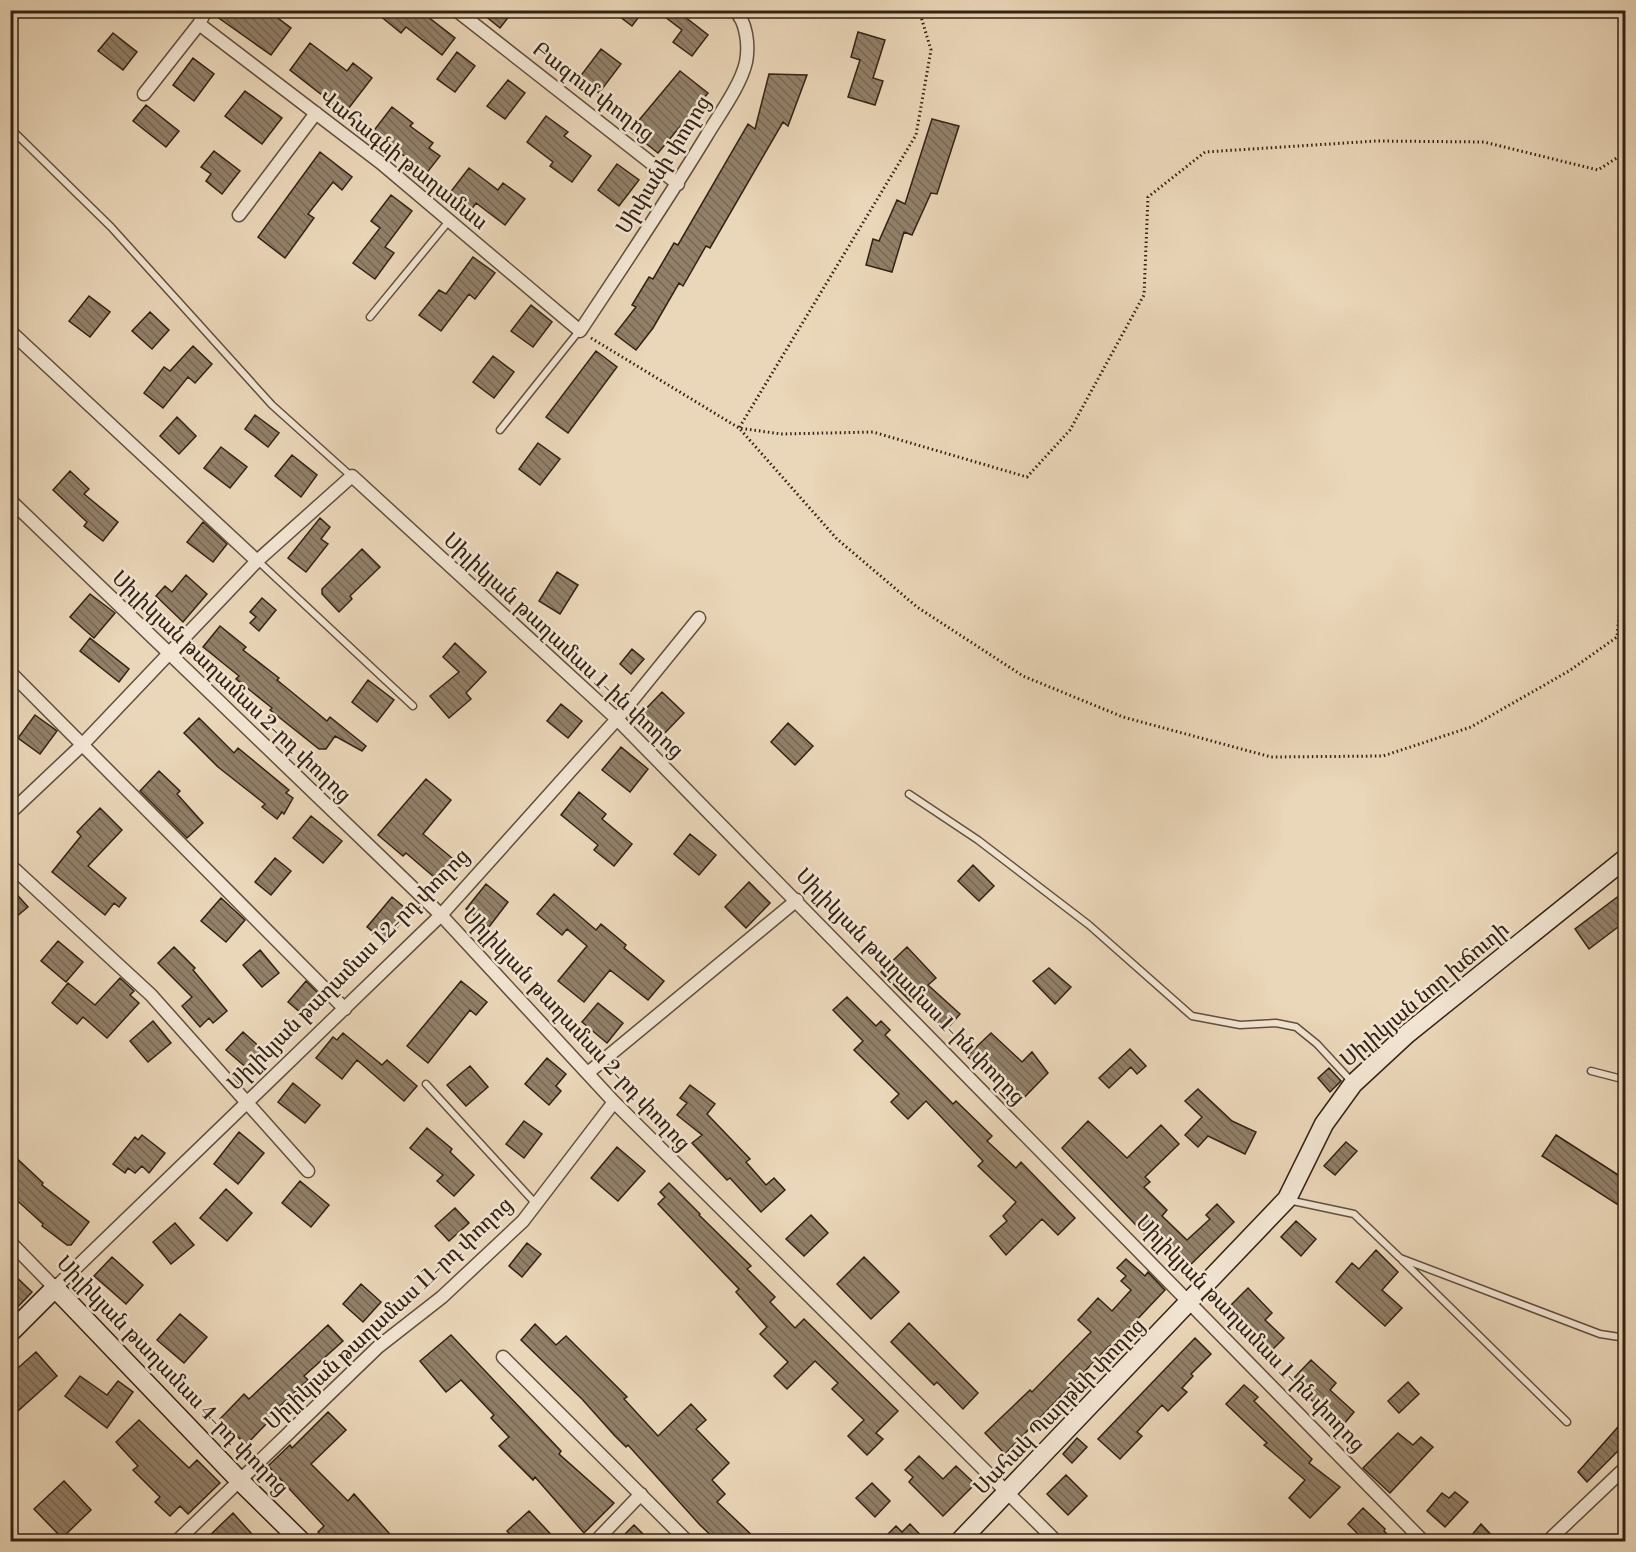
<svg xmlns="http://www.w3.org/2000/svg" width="1636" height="1552" viewBox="0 0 1636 1552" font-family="'Libre Bodoni','Noto Serif Armenian',serif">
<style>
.building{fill:url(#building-back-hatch);stroke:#332213;stroke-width:1.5}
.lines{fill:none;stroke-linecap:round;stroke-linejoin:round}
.lane-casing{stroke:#614f3c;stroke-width:9}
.street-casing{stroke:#614f3c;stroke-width:15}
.secondary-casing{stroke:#332213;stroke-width:21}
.path{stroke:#332213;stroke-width:3;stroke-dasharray:1.5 3;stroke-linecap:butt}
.lane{stroke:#f1e4d1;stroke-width:6}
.street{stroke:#f1e4d1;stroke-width:12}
.secondary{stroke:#f1e4d1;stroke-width:18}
.labels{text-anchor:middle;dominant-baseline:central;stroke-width:5;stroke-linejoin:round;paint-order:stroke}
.street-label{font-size:21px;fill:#332213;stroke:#f1e4d1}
</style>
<defs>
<pattern id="building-back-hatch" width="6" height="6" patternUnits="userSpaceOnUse" patternTransform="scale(1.5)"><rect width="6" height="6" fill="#928069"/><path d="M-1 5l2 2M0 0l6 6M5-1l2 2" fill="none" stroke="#786855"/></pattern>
</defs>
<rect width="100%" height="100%" fill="#ead6b8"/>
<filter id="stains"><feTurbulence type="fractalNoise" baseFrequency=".00333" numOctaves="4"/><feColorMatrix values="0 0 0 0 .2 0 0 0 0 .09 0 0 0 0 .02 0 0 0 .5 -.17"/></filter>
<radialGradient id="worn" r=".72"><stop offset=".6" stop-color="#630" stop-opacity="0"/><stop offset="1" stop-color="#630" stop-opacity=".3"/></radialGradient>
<!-- building -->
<path class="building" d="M 214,10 L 267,10 L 291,28 L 271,55 L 213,14 Z
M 373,10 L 419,10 L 455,38 L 442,55 L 406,27 L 401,33 Z
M 478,10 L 514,10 L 500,28 Z
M 611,10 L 644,10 L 632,26 Z
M 656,10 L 676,10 L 708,35 L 692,56 L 673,42 L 682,30 Z
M 858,32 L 885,40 L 873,78 L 883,81 L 875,105 L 848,97 L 860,60 L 851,57 Z
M 113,33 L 137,52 L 123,70 L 98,51 Z
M 310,43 L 347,71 L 353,63 L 372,78 L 345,113 L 290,70 Z
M 601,49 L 621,64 L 599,93 L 579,78 Z
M 457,52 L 475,66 L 455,92 L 437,79 Z
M 193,58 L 214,74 L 194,101 L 173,85 Z
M 680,71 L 708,93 L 658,153 L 630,131 Z
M 769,74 L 807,75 L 788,126 L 783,122 L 710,248 L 706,246 L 683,286 L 679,283 L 653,328 L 636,350 L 615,334 L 636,307 L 632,305 L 649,277 L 653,279 L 674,243 L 678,245 L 748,124 L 755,129 Z
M 508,80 L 525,93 L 505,119 L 487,106 Z
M 245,91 L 282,118 L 262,144 L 225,116 Z
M 146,105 L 179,131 L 166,147 L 133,121 Z
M 392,107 L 413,123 L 410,126 L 433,143 L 429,148 L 440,156 L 422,179 L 403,163 L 407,158 L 372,133 Z
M 546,116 L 568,132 L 564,136 L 591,156 L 572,182 L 550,166 L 553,162 L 527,142 Z
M 932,119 L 959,126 L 937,194 L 931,193 L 912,235 L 904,232 L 892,272 L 866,265 L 873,239 L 879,241 L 897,200 L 905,204 Z
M 214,151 L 240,171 L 222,194 L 206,181 L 211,174 L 201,167 Z
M 320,152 L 352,177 L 342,190 L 333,182 L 308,214 L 314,218 L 285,258 L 258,237 Z
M 617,164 L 639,180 L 619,206 L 598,190 Z
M 469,168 L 498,190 L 503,183 L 525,199 L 505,225 L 476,203 L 471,210 L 449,194 Z
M 391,195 L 412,211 L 385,247 L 394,253 L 375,279 L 353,263 L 380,228 L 371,221 Z
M 473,257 L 495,273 L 475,299 L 469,294 L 441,331 L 419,315 L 439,290 L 446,294 Z
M 89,296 L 110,312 L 90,337 L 69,321 Z
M 531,305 L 552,322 L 533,347 L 511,331 Z
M 150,312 L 169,330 L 152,349 L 132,331 Z
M 193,346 L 212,364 L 195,383 L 188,377 L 163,408 L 144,393 L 164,367 L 170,371 Z
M 596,351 L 617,367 L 568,433 L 546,417 Z
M 493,356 L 514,372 L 494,398 L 473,382 Z
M 255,415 L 279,433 L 268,447 L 245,429 Z
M 177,417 L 196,436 L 179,454 L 160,436 Z
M 538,443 L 560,459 L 540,485 L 519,469 Z
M 221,447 L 247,467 L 230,488 L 204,468 Z
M 292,455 L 317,475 L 301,497 L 275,476 Z
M 70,471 L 89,489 L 84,494 L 118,522 L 103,541 L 84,526 L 87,522 L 53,490 Z
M 320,518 L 330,527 L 321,539 L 328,544 L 306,572 L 288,558 Z
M 203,522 L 227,544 L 213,562 L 187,542 Z
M 362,549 L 380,567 L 350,596 L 352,599 L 339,612 L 322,594 L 322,589 Z
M 557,572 L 578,585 L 560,614 L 539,601 Z
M 186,575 L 207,594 L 183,622 L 156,596 L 165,586 L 172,592 Z
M 90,594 L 115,613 L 94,638 L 70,617 Z
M 262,598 L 276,610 L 259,631 L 250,623 L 256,617 L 250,612 Z
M 220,626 L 246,647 L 243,650 L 279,678 L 277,680 L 327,721 L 330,717 L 366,746 L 362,751 L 335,736 L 326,749 L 319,749 L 270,710 L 272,708 L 236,679 L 239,676 L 203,647 Z
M 90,638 L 129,669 L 119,682 L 80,651 Z
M 455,643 L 486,672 L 466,693 L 471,699 L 449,718 L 430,696 L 459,672 L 443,657 Z
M 632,649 L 644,659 L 631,674 L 620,664 Z
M 368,680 L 394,700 L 377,722 L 352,702 Z
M 662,692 L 684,713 L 662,736 L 640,715 Z
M 561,704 L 582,721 L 568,738 L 547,721 Z
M 35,715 L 57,731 L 40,754 L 18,738 Z
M 199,718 L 234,753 L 238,748 L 289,790 L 286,793 L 293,798 L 284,814 L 282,812 L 277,819 L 262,807 L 265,804 L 218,767 L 184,733 Z
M 788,723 L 813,746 L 795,765 L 771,742 Z
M 621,747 L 648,769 L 630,792 L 602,770 Z
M 159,771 L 180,791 L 177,794 L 203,823 L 187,838 L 140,791 Z
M 426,779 L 451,800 L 423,834 L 458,863 L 441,883 L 406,853 L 403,856 L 378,835 Z
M 579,792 L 606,814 L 602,819 L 632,844 L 614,866 L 594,850 L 598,845 L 561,815 Z
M 100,808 L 122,830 L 88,866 L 126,898 L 119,907 L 114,903 L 105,915 L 52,872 L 81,836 L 77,832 Z
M 311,816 L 342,841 L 323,863 L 293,838 Z
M 690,834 L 716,855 L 699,875 L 674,854 Z
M 275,858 L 291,871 L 271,895 L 255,882 Z
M 973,865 L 994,886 L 979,901 L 958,881 Z
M 749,882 L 770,903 L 746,928 L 725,907 Z
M 486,884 L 508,902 L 489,927 L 466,909 Z
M 10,887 L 28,907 L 10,922 Z
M 554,894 L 596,930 L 601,924 L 626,945 L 624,948 L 664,981 L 648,1000 L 610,970 L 584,1002 L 558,981 L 587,946 L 567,929 L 562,935 L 537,914 Z
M 1620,895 L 1626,902 L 1626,921 L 1589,949 L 1575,929 Z
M 392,897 L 410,912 L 385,942 L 367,927 Z
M 221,898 L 245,920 L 226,942 L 201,921 Z
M 58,941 L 83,962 L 66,982 L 41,961 Z
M 174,947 L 195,968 L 193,970 L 227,1011 L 213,1023 L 209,1018 L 200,1027 L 182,1006 L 192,997 L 158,963 Z
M 907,947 L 936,978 L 928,985 L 960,1014 L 946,1030 L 913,1000 L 911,1002 L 881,972 Z
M 260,950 L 279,973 L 262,987 L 243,965 Z
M 1049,968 L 1071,987 L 1055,1004 L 1033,981 Z
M 120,978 L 134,991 L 130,995 L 139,1003 L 107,1038 L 83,1017 L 77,1024 L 52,1003 L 68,983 L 95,1005 Z
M 306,981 L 325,1000 L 308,1019 L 288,1002 Z
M 461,981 L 487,1002 L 476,1015 L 470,1010 L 428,1063 L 407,1046 Z
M 847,997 L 876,1026 L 881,1021 L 890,1030 L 885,1035 L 953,1104 L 956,1101 L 992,1136 L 987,1141 L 1016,1168 L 1021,1162 L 1075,1218 L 1058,1235 L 1042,1219 L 1006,1255 L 990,1236 L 1007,1221 L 1003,1216 L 1016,1202 L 978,1166 L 983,1161 L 926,1101 L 908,1119 L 891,1102 L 899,1094 L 854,1050 L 863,1041 L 833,1010 Z
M 598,1003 L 623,1023 L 607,1043 L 582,1022 Z
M 153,1021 L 171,1043 L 148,1062 L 130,1041 Z
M 243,1032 L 265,1052 L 249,1070 L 226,1050 Z
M 343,1033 L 382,1065 L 387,1060 L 417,1086 L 404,1101 L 357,1060 L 342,1079 L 316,1058 L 333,1037 L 337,1040 Z
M 991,1033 L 1022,1062 L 1032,1052 L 1048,1073 L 1014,1108 L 996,1089 L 1000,1085 L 967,1056 Z
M 1130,1049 L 1146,1066 L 1137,1074 L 1131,1067 L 1109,1088 L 1099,1078 Z
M 547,1058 L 566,1074 L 556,1086 L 561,1091 L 549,1105 L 525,1084 Z
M 470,1066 L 488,1087 L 466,1106 L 447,1085 Z
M 1329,1068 L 1341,1081 L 1330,1092 L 1318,1078 Z
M 293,1083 L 320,1105 L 305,1123 L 278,1102 Z
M 690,1085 L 715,1104 L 707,1114 L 750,1159 L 746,1162 L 766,1185 L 774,1178 L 785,1190 L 761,1212 L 730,1178 L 727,1180 L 692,1143 L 702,1135 L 677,1115 L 687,1103 L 680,1098 Z
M 1198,1089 L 1232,1121 L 1256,1132 L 1245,1154 L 1208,1136 L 1198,1147 L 1185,1135 L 1202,1117 L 1185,1101 Z
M 524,1121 L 542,1134 L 524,1158 L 506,1144 Z
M 1088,1121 L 1127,1158 L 1161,1125 L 1179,1144 L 1145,1177 L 1150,1182 L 1144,1187 L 1167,1210 L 1162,1216 L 1187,1240 L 1210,1219 L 1206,1215 L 1217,1204 L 1234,1222 L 1182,1273 L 1062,1148 Z
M 427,1128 L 452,1149 L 450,1152 L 474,1175 L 454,1196 L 437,1181 L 443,1175 L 410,1148 Z
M 239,1132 L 264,1153 L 238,1184 L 214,1164 Z
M 142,1135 L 165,1153 L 149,1173 L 142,1166 L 135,1173 L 128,1168 L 125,1173 L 113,1164 L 135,1137 L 138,1140 Z
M 1556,1135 L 1626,1180 L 1626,1210 L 1542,1156 Z
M 1346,1142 L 1357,1151 L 1335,1175 L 1324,1166 Z
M 617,1147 L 645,1171 L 618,1201 L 591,1178 Z
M 10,1152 L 43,1183 L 42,1185 L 89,1222 L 71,1245 L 67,1245 L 42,1226 L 43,1224 L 10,1194 Z
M 300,1181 L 329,1205 L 311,1227 L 282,1203 Z
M 669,1183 L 700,1214 L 699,1215 L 751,1266 L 747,1269 L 775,1297 L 770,1302 L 795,1328 L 804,1319 L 898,1411 L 876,1433 L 883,1439 L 867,1455 L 848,1436 L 864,1420 L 832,1389 L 838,1383 L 815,1361 L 787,1389 L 774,1376 L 788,1362 L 760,1334 L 767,1327 L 736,1292 L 739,1289 L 658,1204 L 665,1197 L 660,1192 Z
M 226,1189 L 252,1213 L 227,1241 L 200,1218 Z
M 455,1208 L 469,1223 L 449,1241 L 435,1226 Z
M 811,1215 L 828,1233 L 804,1256 L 786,1239 Z
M 1296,1221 L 1316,1239 L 1301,1256 L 1281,1237 Z
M 175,1223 L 194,1245 L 171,1264 L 153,1242 Z
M 527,1243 L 541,1254 L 522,1277 L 509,1266 Z
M 1376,1250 L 1398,1272 L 1382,1290 L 1402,1308 L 1385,1326 L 1336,1282 L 1352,1263 L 1359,1269 Z
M 112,1257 L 143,1285 L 126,1304 L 94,1276 Z
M 864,1257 L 899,1292 L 871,1319 L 837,1284 Z
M 1126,1259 L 1145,1276 L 1148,1272 L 1165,1290 L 1129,1328 L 1134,1333 L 1119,1349 L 1113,1344 L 1108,1347 L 1005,1454 L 985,1433 L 1030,1390 L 1032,1392 L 1091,1332 L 1078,1320 L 1098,1298 L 1112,1311 L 1131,1290 L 1121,1281 L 1126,1276 L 1117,1268 Z
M 10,1271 L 32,1292 L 10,1315 Z
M 361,1284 L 381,1302 L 363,1322 L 343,1304 Z
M 1248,1288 L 1272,1313 L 1265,1320 L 1284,1338 L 1265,1357 L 1252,1344 L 1255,1341 L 1225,1311 Z
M 180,1314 L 207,1337 L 184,1363 L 157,1340 Z
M 909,1323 L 978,1393 L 963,1409 L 937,1382 L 934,1385 L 891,1342 Z
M 535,1324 L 556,1345 L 566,1336 L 627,1397 L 624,1399 L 658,1436 L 691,1404 L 706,1420 L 696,1429 L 729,1463 L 712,1480 L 725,1494 L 717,1502 L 759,1542 L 718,1542 L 700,1525 L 628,1445 L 626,1447 L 614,1435 L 582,1399 L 521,1340 Z
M 328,1325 L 343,1341 L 304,1376 L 308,1380 L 267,1418 L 270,1420 L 246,1445 L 220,1419 L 244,1394 L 249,1399 Z
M 451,1335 L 561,1451 L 559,1454 L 614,1503 L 584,1533 L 535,1477 L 533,1480 L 499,1446 L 509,1437 L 491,1418 L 494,1415 L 461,1380 L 446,1392 L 420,1361 Z
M 1195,1338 L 1211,1354 L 1191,1374 L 1193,1376 L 1182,1388 L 1187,1392 L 1168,1411 L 1162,1405 L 1137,1432 L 1142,1436 L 1120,1459 L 1098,1439 Z
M 36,1352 L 57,1376 L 10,1418 L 10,1375 Z
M 1311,1360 L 1336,1383 L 1330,1390 L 1354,1412 L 1338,1431 L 1320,1408 L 1291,1381 Z
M 80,1376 L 107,1395 L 118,1381 L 133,1392 L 107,1428 L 65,1396 Z
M 1408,1382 L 1419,1394 L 1399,1413 L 1388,1401 Z
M 1244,1385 L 1258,1397 L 1254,1401 L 1312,1459 L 1309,1463 L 1340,1487 L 1310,1518 L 1289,1498 L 1305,1480 L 1264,1445 L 1267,1443 L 1226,1404 Z
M 328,1412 L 346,1430 L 311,1464 L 348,1501 L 354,1494 L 397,1542 L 345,1542 L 338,1535 L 328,1542 L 318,1532 L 324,1526 L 268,1466 L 290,1445 L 292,1448 Z
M 1626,1418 L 1626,1443 L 1587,1482 L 1578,1472 Z
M 139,1420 L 189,1468 L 197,1460 L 220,1483 L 188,1514 L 180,1506 L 170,1516 L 155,1502 L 160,1497 L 133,1470 L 138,1466 L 116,1442 Z
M 1398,1433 L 1413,1445 L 1421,1437 L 1433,1447 L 1390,1493 L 1363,1468 Z
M 1077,1438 L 1087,1447 L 1072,1463 L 1063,1454 Z
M 919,1456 L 943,1479 L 956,1466 L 975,1484 L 943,1516 L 909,1482 L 913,1477 L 905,1470 Z
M 1066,1475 L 1087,1496 L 1068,1515 L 1047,1494 Z
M 64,1481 L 91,1510 L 62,1538 L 34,1509 Z
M 872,1483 L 890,1501 L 875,1517 L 856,1498 Z
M 1455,1492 L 1468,1502 L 1445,1527 L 1427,1511 L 1442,1493 L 1449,1498 Z
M 1363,1508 L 1385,1529 L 1384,1531 L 1395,1542 L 1366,1542 L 1348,1524 Z
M 529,1511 L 558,1542 L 517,1542 L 507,1531 Z
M 233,1513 L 259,1542 L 203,1542 Z
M 910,1524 L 927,1542 L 880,1542 L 896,1526 L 902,1532 Z
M 1481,1524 L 1498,1542 L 1466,1542 Z
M 634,1525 L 651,1542 L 617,1542 Z"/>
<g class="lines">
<defs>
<path id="lane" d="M 10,128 L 111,227 L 272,405 L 351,476
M 370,317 L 449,221
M 500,430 L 579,331
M 258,561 L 413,706
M 909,794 L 978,840 L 1089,925 L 1192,1016 L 1240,1025 L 1276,1023 L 1296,1027 L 1317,1044 L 1353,1083
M 1591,1071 L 1626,1080
M 426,1084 L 536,1204
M 1288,1200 L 1354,1214 L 1400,1258 L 1600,1334 L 1626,1338
M 1402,1260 L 1567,1422"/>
<path id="street" d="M 456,10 L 678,184
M 199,24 L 381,163 L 580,331 C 623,266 667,201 707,135 C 719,115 741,85 746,62 C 749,46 747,21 734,10
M 144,94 L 199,24 L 206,10
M 239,215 L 316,113
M 10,331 L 257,561
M 10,500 L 441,915 L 614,1102 L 1057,1542
M 10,672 L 345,1009
M 10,813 L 82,745 L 257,561 L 352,476 L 617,719 L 1424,1542
M 10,865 L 151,995 L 308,1171
M 589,1072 L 797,900
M 10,1242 L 55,1288 L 441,915 L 617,719 L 699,618
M 503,1357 L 688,1542
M 176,1542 L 378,1347 L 442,1297 L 523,1221 L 614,1102
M 595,1542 L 641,1494
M 1547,1542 L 1626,1467"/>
<path id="secondary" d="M 10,1333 L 55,1288 L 239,1480 L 302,1542
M 959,1542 L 1287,1199 L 1324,1124 L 1353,1084 L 1407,1034 L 1626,858"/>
</defs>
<!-- lane casing -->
<use href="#lane" class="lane-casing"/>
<!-- street casing -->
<use href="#street" class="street-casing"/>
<!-- secondary casing -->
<use href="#secondary" class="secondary-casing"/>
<!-- path -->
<path class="path" d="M 919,10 L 931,50 L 916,135 L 739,428 L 781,434 L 873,432 L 1027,477 L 1070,430 L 1144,295 L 1148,197 L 1205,152 L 1376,141 L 1484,142 L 1598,170 L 1626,152
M 591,338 L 739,428 L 837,539 L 917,607 L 1023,676 L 1123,717 L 1271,757 L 1383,756 L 1471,727 L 1569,671 L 1617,637 L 1626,540"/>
<!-- lane -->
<use href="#lane" class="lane"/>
<!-- street -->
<use href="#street" class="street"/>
<!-- secondary -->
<use href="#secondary" class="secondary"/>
</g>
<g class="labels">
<!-- street labels -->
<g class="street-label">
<text transform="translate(593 92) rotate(38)">Բազում փողոց</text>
<text transform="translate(403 160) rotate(39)">Վահագնի թաղամաս</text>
<text transform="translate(664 165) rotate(-58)">Սիփանի փողոց</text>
<text transform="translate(563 646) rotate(43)">Սիլիկյան թաղամաս 1-ին փողոց</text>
<text transform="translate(231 687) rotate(44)">Սիլիկյան թաղամաս 2-րդ փողոց</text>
<text transform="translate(349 970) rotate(-45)">Սիլիկյան թաղամաս 12-րդ փողոց</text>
<text transform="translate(910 987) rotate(46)">Սիլիկյան թաղամաս 1-ին փողոց</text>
<text transform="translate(1425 995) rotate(-40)">Սիլիկյան նոր խճուղի</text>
<text transform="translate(576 1030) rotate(47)">Սիլիկյան թաղամաս 2-րդ փողոց</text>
<text transform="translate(389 1314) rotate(-43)">Սիլիկյան թաղամաս 11-րդ փողոց</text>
<text transform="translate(1250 1334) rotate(46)">Սիլիկյան թաղամաս 1-ին փողոց</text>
<text transform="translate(172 1376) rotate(46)">Սիլիկյան թաղամաս 4-րդ փողոց</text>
<text transform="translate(1060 1407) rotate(-46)">Սահակ Պարթևի փողոց</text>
</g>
</g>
<!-- margin -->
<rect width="1636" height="1552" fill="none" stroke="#ead6b8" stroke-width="36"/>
<rect x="12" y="12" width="1612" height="1528" fill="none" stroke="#332213" stroke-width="3"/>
<rect x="18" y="18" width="1600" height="1516" fill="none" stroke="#332213" stroke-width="1.5"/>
<rect width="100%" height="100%" filter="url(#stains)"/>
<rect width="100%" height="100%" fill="url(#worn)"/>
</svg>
